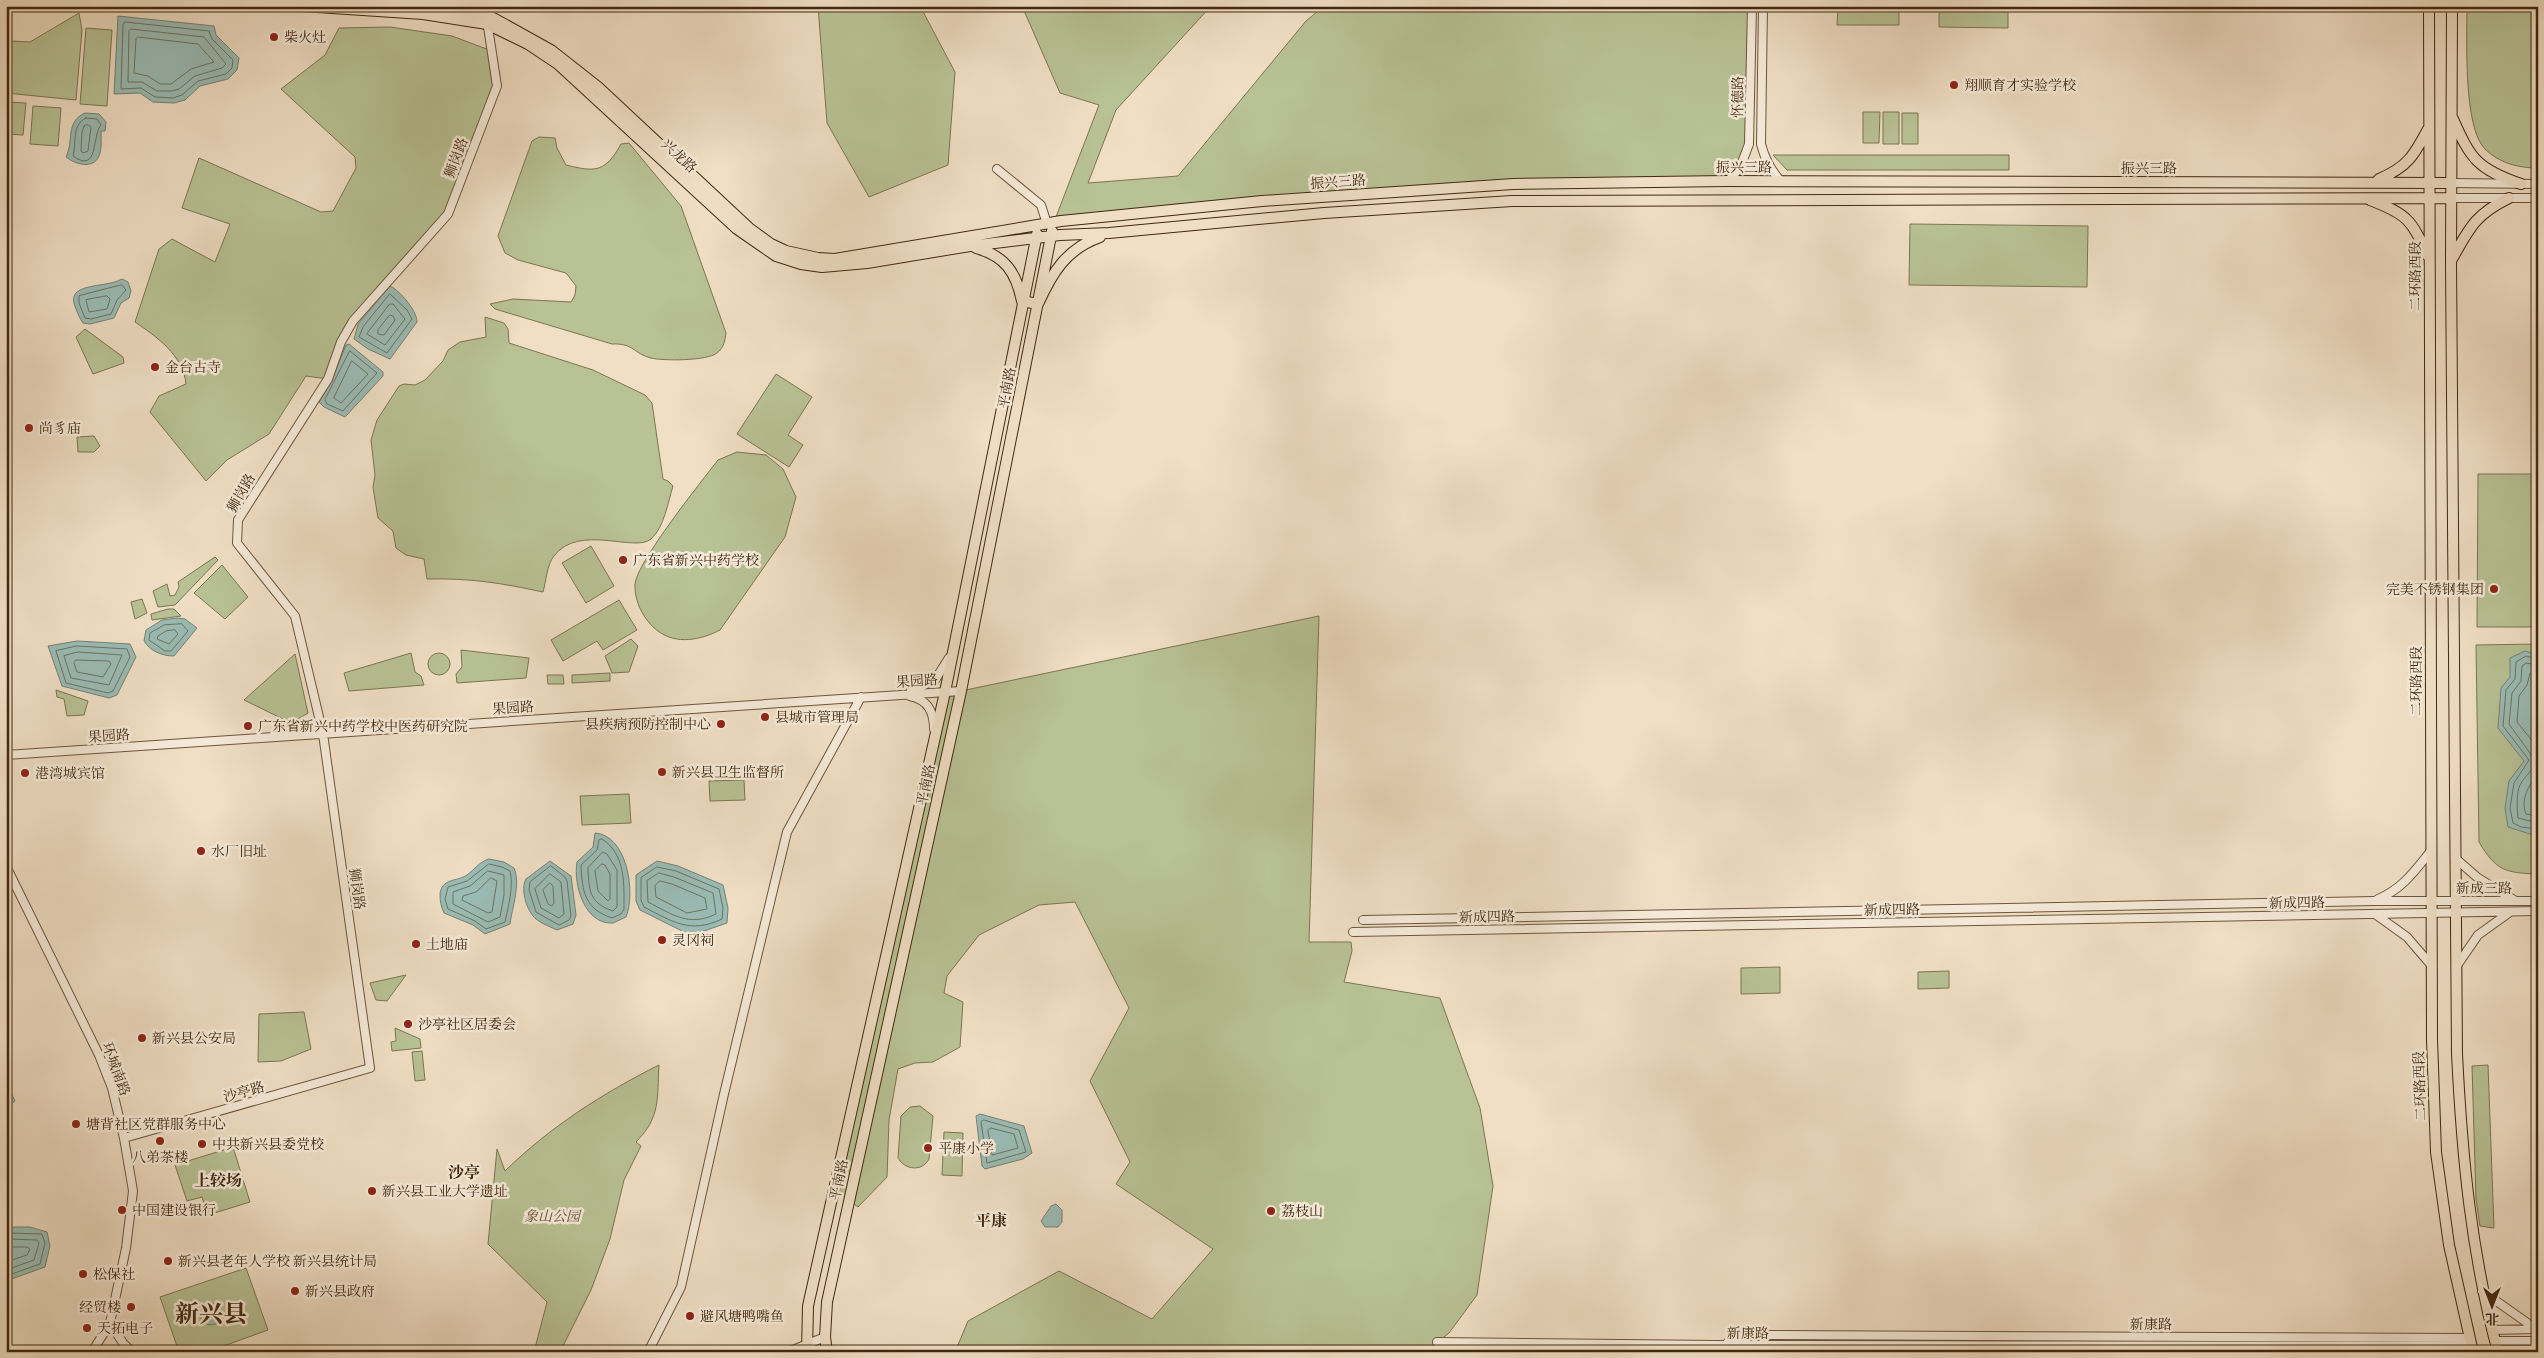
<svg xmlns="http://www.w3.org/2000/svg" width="2544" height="1358" viewBox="0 0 2544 1358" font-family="'IM FELL French Canon','Noto Serif SC',serif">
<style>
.green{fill:#b8c295;stroke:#7d7552}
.water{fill:#9abcb5;stroke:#778173}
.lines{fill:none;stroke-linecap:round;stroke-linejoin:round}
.shore{stroke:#6e7262;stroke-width:1}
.minor-casing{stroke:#6e563c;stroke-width:10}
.major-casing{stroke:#42280f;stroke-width:12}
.minor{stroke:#f5ead9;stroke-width:8}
.major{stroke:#f0dfc5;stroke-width:10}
.poi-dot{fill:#8f2418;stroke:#f5ead9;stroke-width:2}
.labels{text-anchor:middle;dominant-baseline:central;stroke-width:5;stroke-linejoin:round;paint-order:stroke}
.poi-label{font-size:14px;fill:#42280f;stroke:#f5ead9;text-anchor:start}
.street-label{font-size:14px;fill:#42280f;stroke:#f5ead9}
.park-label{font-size:14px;font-style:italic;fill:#604e30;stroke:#f5ead9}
.quarter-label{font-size:16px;font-weight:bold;fill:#42280f;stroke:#f5ead9}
.town-label{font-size:24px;font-weight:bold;fill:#42280f;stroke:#f5ead9}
</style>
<rect width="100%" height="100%" fill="#f0dfc5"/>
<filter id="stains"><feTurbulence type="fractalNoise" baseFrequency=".004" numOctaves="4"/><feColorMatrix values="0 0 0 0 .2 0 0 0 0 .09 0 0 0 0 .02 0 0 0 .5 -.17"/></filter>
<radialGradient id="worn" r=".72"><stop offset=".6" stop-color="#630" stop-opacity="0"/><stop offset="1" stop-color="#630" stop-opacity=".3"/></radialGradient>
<!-- green -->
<path class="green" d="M 818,6 L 920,6 L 955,72 L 948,165 L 869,197 L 827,123 Z
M 1022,6 L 1211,6 L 1116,110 L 1088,183 L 1178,176 L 1306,21 L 1324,6 L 1752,6 L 1747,152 L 1728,181 L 1496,186 L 1054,222 L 1099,105 L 1060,93 Z
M 1838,6 L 1899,6 L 1899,25 L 1837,25 Z
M 1939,6 L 2008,6 L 2008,28 L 1939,27 Z
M 2467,6 L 2538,6 L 2538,168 C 2518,168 2499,163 2485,149 C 2463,127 2467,38 2467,6 Z
M 79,13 L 82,30 L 76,100 L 6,93 L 6,17 L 9,18 L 11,41 L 30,42 Z
M 390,27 L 452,36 L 492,51 L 497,86 L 448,214 L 353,321 L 328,379 L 306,376 L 269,434 L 227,460 L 206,481 L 150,412 L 159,396 L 186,384 C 183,355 157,337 135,322 L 159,249 L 172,239 L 215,262 L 230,224 L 182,208 L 199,158 L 321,212 L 333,211 L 356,168 L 355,157 L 281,89 L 325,55 L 339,28 Z
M 86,28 L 112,30 L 107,106 L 80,104 Z
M 6,102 L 26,103 L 23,135 L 6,134 Z
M 33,106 L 61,108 L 58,146 L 30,144 Z
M 1863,112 L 1880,112 L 1879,143 L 1863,143 Z
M 1883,112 L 1899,112 L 1899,144 L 1883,144 Z
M 1902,113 L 1918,113 L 1918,144 L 1902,144 Z
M 539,137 L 555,138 L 557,148 L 566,165 C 595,172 605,173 621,144 L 629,143 L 681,206 L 726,333 C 725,340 724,348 717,353 C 707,361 663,361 651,358 C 634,354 634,343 612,344 L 495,309 L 490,304 L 513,299 L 571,302 L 575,295 L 576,286 L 566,273 L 518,260 L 505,253 L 498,236 L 532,141 Z
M 1773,155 L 2009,155 L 2009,170 L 1787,170 Z
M 1910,224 L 2088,226 L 2087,287 L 1909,285 Z
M 485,317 L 504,323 L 508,329 L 509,343 L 593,370 L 645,395 L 652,403 L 663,479 L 668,481 L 673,486 C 668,502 664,528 651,539 C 635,553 579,523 554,556 C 547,564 546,582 543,592 C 501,583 471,578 427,579 L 424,559 L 406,555 L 396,548 L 393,531 L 378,518 L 373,487 L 375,475 L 371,440 L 377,420 L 399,386 L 404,384 L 415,385 L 425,380 L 443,361 L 448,350 L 460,342 L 486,337 Z
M 85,329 L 123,357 L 124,363 L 93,374 L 76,337 Z
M 776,374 L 812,397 L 788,435 L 803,445 L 789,467 L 737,434 Z
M 94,436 L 100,446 L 94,452 L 78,452 L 77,437 Z
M 737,452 L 766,455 L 783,469 L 796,497 L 785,537 L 720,630 C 701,640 676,645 658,631 C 644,621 634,601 635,584 C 637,562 701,482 718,460 Z
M 2478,474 L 2538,474 L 2538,627 L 2477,627 Z
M 591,546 L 614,586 L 586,603 L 562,563 Z
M 215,557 L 218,560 L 175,605 L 158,607 L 153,591 L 167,584 L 170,596 L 175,595 L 179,587 L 178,582 Z
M 222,565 L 248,597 L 225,619 L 194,593 Z
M 142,599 L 147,613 L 135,619 L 131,602 Z
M 619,600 L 637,630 L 603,650 L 597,641 L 563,661 L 551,640 Z
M 168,609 L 174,609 L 181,616 L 152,620 L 151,614 Z
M 1319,616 L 1309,942 L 1351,942 L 1352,951 L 1344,982 L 1440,998 L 1480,1108 L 1493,1186 L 1477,1295 L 1449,1333 L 1425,1352 L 955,1352 L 968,1321 L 1059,1271 L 1152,1319 L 1213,1249 L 1116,1184 L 1130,1162 L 1090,1081 L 1129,1008 L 1075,902 L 1039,905 L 979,935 L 947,976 L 944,993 L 963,1002 L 960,1047 L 933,1062 L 915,1063 L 898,1069 L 889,1120 L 887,1177 L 858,1207 L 834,1190 L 945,692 L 961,691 Z
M 631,639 L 638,646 L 629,672 L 612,673 L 605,656 Z
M 2538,644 L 2538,874 C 2506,873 2496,871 2479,842 L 2476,645 Z
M 461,650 L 529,658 L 526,678 L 457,683 L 456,674 L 462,667 Z
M 411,653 L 415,672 L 421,676 L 424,685 L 349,691 L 344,673 Z
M428 664a11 11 0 1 1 22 0a11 11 0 1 1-22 0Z
M 295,654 L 308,713 L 291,723 L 244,700 Z
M 610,673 L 610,681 L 572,683 L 572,675 Z
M 547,675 L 563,675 L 564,684 L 548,684 Z
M 56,690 L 88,701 L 84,715 L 67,716 L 64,699 L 57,697 Z
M 744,780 L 745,800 L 710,801 L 709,781 Z
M 629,794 L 631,823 L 582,825 L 580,796 Z
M 1780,967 L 1780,993 L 1741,994 L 1741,968 Z
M 1949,971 L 1949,988 L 1918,989 L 1918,972 Z
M 406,975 L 387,1001 L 376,1000 L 370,983 Z
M 304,1012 L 311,1049 L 281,1061 L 258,1062 L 259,1014 Z
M 395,1028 L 420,1039 L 421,1048 L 392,1051 L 391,1042 L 396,1041 Z
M 422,1051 L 425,1080 L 415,1081 L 412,1052 Z
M 659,1065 C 657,1098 661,1117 636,1142 L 641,1146 L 624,1180 L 610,1239 L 591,1290 L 560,1352 L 534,1352 L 547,1302 L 488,1244 L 497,1149 L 505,1171 C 550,1127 603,1093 659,1065 Z
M 2488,1065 L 2494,1228 L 2480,1226 L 2476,1199 L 2472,1066 Z
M 920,1106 L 933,1116 L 929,1159 C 922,1172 905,1170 898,1158 L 901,1116 L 910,1107 Z
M 944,1132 L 963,1133 L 962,1176 L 942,1175 Z
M 233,1147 L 250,1202 L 208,1215 L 202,1197 L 187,1201 L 175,1165 Z
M 246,1268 L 268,1330 L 207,1352 L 179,1352 L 160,1297 Z"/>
<!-- water -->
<path class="water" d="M 118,16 L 214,26 L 216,35 L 239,58 L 237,70 L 228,79 L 200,86 L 185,100 L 174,103 L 153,102 L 140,93 L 114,94 Z
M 85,113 L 99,114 L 106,122 L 105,131 L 101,131 C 101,138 102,150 99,156 C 93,170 75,164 66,157 C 74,141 65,122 85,113 Z
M 122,279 L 128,282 L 131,291 L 129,298 L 121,303 L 114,318 L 90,324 L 83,323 C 80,319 78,314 76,309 C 63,281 105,289 122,279 Z
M 390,286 C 399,290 417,310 417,322 L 390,359 L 368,349 L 354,339 L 358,324 Z
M 349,344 L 383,372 L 383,376 L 345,417 L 324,407 L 319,402 L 331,382 L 346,345 Z
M 178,618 L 185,619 L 197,628 L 174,656 C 162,656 150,651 144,641 L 146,630 L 162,620 Z
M 77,641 L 130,644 L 136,657 L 117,695 L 109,698 L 62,686 L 48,646 Z
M 2525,651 L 2538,655 L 2538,834 L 2530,834 L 2508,827 L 2505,808 L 2509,781 L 2524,761 L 2498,728 L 2501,688 L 2510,677 L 2510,658 Z
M 595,833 C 627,835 636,892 626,917 L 613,923 C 585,925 573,885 577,862 L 593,847 Z
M 489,859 L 504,862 L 514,868 C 521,884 512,908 510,924 L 485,934 L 473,925 L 444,913 C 441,906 440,902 440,894 C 442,878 456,882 467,875 C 475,869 479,862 489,859 Z
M 550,861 L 571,876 L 576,915 L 573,924 L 557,930 C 551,927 542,924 536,919 C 527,912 520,889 526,879 Z
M 657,861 L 678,866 L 723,885 L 728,908 L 727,923 L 701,932 L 684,932 L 640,910 L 636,901 L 636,875 Z
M 6,1082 L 15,1101 L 6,1109 Z
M 980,1114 L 1024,1126 L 1032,1153 L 1023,1159 L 985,1169 L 982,1166 L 976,1116 Z
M 1056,1204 L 1062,1210 L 1062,1222 L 1058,1227 L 1045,1227 L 1041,1221 L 1051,1206 Z
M 6,1227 L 30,1227 L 47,1232 L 50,1246 L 45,1267 L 6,1281 Z
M200 1314a11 11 0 1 1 22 0a11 11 0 1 1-22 0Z"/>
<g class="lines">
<!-- shore -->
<path class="shore" d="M 125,22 L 209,31 L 212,39 L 233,60 L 232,68 L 226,74 L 198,81 L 182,95 L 173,98 L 155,97 L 141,88 L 121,89 L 123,25 Z
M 131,29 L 204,37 L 226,64 L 222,68 L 195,76 L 179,89 L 172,91 L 157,91 L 142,82 L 128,82 L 129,31 Z
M 138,37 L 198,44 L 214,62 L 191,69 L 171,84 L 160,84 L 148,76 L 134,73 L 136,39 Z
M 86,118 L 97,119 L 101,125 C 92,134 99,175 73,156 C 77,143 71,125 86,118 Z
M 85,125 L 89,125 L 91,127 L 88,151 L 83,153 L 81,151 L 82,132 Z
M 122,285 L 126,290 L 117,300 L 111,314 L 91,319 L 85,318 L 79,303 L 79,296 Z
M 390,294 L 407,310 L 412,319 L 387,353 L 359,337 L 363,327 Z
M 107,296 L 110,299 L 107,309 L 89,312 L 86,300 Z
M 390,304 L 393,304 L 405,319 L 385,345 L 367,334 Z
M 390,315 L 393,316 L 395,320 L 384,335 L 378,334 L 378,330 Z
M 350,351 L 377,373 L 343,411 L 327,404 L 325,400 Z
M 352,361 L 368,374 L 341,403 L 334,398 Z
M 182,624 L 188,631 L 171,651 L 165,651 L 149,640 L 150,633 L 164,625 Z
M 175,630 L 178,634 L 169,644 L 157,639 L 158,636 L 166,631 Z
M 77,646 L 127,649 L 130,657 L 113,691 L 108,693 L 66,683 L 56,651 Z
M 78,652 L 122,655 L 109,685 L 71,678 L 64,656 Z
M 2538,659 L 2526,656 L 2516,662 L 2515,679 L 2506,690 L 2503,726 L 2529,760 L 2514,783 L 2510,808 L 2513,823 L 2521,827 L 2538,829
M 76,660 L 109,661 L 111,664 L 103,677 L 77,672 L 74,663 Z
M 2538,665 L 2526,663 L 2522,666 L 2521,681 L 2512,693 L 2509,724 L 2535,760 C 2534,771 2525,775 2520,785 C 2516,794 2517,808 2518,818 L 2538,823
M 2538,673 L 2530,673 L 2527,685 L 2519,696 L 2517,722 L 2538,748
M 2538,774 C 2529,785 2520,799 2526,814 L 2538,816
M 602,839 C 626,854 624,885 624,909 L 621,914 L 612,918 C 585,909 582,892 581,865 L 597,850 L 599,840 Z
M 603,852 L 607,854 L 617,870 L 617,907 L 613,911 C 589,903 589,890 588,868 Z
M 489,864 L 502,867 L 510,871 C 514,886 508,907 505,922 L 486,929 L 475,921 L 448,909 L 445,899 L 448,887 L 467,881 Z
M 602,864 L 605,865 L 610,874 L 610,899 L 608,901 L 598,891 L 595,871 Z
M 551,866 L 565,877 L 567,881 L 571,916 L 569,920 L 559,925 L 536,912 L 529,890 L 530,882 Z
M 657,867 L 676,871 L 719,889 L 723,908 L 722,919 C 690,934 673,922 644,907 L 641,900 L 641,878 Z
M 488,871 L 504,875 L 504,895 L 500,917 L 488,922 L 453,904 L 453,892 L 470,886 Z
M 659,873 L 674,877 L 713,893 L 716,914 C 689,927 673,915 648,902 L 647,881 Z
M 550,874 L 561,882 L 564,914 L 559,918 L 541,908 L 535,889 Z
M 491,878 L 497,881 L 492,912 L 488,913 L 462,900 L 463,896 L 476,892 Z
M 660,881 L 672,884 L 705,898 L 707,909 L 687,913 L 656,897 L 655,886 Z
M 550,883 L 553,886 L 554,903 L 552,906 L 548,904 L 543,890 Z
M 984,1120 L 1019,1130 L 1026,1152 L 987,1163 L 981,1122 Z
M 991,1128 L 1014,1134 L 1018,1148 L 992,1155 L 988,1131 Z
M 6,1233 L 42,1234 L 45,1243 L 40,1264 L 6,1276
M 6,1239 L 37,1240 L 39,1243 L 34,1260 L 6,1270
M 6,1247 L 27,1247 L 30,1249 L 27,1255 L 6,1262"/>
<defs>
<path id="minor" d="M 1763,6 L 1761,144 C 1765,159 1770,170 1781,181
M 997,169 L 1041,205 L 1047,224
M 1728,181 L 1740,168 L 1749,144 L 1752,6
M 2451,183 L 2538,184
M 2451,198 L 2538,198
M 911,691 L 935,680 L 949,658
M 910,696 C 929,700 934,713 934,729
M 6,755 L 961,691
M 2455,858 L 2478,878 L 2514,900
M 6,866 L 99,1055 L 112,1088 L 124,1138 L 133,1191 L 126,1248 L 110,1323 L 92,1352
M 2378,899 C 2402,889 2414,872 2430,852
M 2375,914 L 2407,937 L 2432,966
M 1363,920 L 2374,901 L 2538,901
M 1353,932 L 2538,911
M 2456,967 L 2478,935 L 2510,912
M 124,1138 L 370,1068 L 323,734 L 295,616 L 237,543 L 238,520 L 328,379 L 341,342 L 353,321 L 448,214 L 497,86 L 486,14 L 491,6
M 2482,1291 L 2536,1329
M 110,1323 L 123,1343 L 132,1352
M 2492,1330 L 2536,1329
M 2495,1341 L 2538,1341
M 1437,1342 L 1718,1345 L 1718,1352
M 1728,1342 L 1752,1335 L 2470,1338
M 1718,1345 L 2472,1346
M 648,1352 L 681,1287 L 724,1094 L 787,832 L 861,697
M 788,1352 L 825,1337"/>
<path id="major" d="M 302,6 L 423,14 L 487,24 L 528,44 L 558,64 L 737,229 L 776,256 L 801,264 L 822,267 L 867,263 L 970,246 L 1060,235 L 1109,233 L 1324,213 L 1512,201 L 2451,198
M 435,6 L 486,14 L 551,50 L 598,87 L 749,228 L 771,244 L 786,251 L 818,258 L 835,259 L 1061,221 L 1262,201 L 1513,184 L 1728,181 L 2451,183
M 2429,6 L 2432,1039 L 2436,1152 L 2449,1245 L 2473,1352
M 2452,6 L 2451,262 L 2457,1054 C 2462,1155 2471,1254 2498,1352
M 2453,119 C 2471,160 2478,169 2521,184
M 2379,179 C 2408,167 2414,155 2428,129
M 2370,200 C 2409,215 2411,220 2428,256
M 976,248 C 1005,256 1016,272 1022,301 L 1038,304 C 1052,273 1066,249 1100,237
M 2451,261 C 2469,229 2474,215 2509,198
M 807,1352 L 808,1306 L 945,692 L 1037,234
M 827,1352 L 825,1337 L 827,1302 L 961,691 L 1052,231"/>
</defs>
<!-- minor casing -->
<use href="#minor" class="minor-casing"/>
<!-- major casing -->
<use href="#major" class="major-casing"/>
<!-- minor -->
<use href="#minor" class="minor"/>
<!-- major -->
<use href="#major" class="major"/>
</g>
<!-- markers -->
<g class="poi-dot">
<circle cx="274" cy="37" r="5"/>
<circle cx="1954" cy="85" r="5"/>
<circle cx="155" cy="367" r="5"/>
<circle cx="29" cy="428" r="5"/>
<circle cx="623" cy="560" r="5"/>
<circle cx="2494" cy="589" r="5"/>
<circle cx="765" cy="717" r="5"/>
<circle cx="721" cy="724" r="5"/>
<circle cx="248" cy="726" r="5"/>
<circle cx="662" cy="772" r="5"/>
<circle cx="25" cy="773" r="5"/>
<circle cx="201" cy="851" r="5"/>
<circle cx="662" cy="940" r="5"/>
<circle cx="416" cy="944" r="5"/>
<circle cx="408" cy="1024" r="5"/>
<circle cx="142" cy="1038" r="5"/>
<circle cx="76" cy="1124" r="5"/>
<circle cx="160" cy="1141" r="5"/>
<circle cx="202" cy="1144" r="5"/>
<circle cx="928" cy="1148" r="5"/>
<circle cx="372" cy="1191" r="5"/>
<circle cx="122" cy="1210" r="5"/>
<circle cx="1271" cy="1211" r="5"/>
<circle cx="168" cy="1261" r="5"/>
<circle cx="83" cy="1274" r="5"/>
<circle cx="295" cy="1291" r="5"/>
<circle cx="131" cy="1307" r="5"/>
<circle cx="690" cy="1316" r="5"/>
<circle cx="87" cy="1328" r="5"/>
</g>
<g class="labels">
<!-- poi labels -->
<g class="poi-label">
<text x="284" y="37">柴火灶</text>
<text x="1964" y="85">翔顺育才实验学校</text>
<text x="165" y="367">金台古寺</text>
<text x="39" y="428">尚豸庙</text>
<text x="633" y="560">广东省新兴中药学校</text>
<text x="2484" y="589" text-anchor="end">完美不锈钢集团</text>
<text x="775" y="717">县城市管理局</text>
<text x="711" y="724" text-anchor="end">县疾病预防控制中心</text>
<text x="258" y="726">广东省新兴中药学校中医药研究院</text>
<text x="672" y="772">新兴县卫生监督所</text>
<text x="35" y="773">港湾城宾馆</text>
<text x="211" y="851">水厂旧址</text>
<text x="672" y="940">灵冈祠</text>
<text x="426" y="944">土地庙</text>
<text x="418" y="1024">沙亭社区居委会</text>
<text x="152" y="1038">新兴县公安局</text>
<text x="86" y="1124">塘背社区党群服务中心</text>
<text x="212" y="1144">中共新兴县委党校</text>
<text x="938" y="1148">平康小学</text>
<text x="160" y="1157" text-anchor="middle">八弟茶楼</text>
<text x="382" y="1191">新兴县工业大学遗址</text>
<text x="132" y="1210">中国建设银行</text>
<text x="1281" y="1211">荔枝山</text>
<text x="178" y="1261">新兴县老年人学校 新兴县统计局</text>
<text x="93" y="1274">松保社</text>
<text x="305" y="1291">新兴县政府</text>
<text x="121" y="1307" text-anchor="end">经贸楼</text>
<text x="700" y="1316">避风塘鸭嘴鱼</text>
<text x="97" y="1328">天拓电子</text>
</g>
<!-- street labels -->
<g class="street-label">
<text transform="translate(1738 97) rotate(-89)">怀德路</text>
<text transform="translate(679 156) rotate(43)">兴龙路</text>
<text transform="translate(456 158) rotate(-69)">狮岗路</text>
<text x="1744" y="167">振兴三路</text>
<text x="2149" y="168">振兴三路</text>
<text transform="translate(1338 182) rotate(-4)">振兴三路</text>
<text transform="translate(2415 276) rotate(-90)">二环路西段</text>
<text transform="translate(1007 388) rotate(-79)">平南路</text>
<text transform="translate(241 493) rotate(-60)">狮岗路</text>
<text transform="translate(917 681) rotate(-4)">果园路</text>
<text transform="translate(2416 681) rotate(-90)">二环路西段</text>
<text transform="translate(513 708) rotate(-4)">果园路</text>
<text transform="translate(109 736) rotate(-4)">果园路</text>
<text transform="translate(926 785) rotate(-78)">平南路</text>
<text x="2484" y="888">新成三路</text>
<text transform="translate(357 889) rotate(82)">狮岗路</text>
<text transform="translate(2297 903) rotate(-1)">新成四路</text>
<text transform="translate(1892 910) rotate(-1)">新成四路</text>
<text transform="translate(1487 917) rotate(-1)">新成四路</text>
<text transform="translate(116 1069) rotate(70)">环城南路</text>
<text transform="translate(2420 1086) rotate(-92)">二环路西段</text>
<text transform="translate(244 1092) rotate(-16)">沙亭路</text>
<text transform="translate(839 1180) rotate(-78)">平南路</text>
<text x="2151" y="1324">新康路</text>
<text x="1748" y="1333">新康路</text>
</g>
<!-- park labels -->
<g class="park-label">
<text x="552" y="1216">象山公园</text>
</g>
<!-- quarter labels -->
<g class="quarter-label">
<text x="464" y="1172">沙亭</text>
<text x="218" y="1180">上较场</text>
<text x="991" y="1220">平康</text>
</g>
<!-- town labels -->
<g class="town-label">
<text x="211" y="1314">新兴县</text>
</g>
</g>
<!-- margin -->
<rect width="2544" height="1358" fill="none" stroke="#f0dfc5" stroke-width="25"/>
<rect x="8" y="8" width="2529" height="1343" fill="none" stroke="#42280f" stroke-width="2.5"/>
<rect x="12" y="12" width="2519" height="1333" fill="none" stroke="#42280f"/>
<!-- north arrow -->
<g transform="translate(2492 1306) rotate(180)" stroke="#f5ead9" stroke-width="4" paint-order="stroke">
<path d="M0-4L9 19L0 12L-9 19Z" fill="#42280f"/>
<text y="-8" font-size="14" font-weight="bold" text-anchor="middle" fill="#42280f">北</text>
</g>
<rect width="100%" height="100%" filter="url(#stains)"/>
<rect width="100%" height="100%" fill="url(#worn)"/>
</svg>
